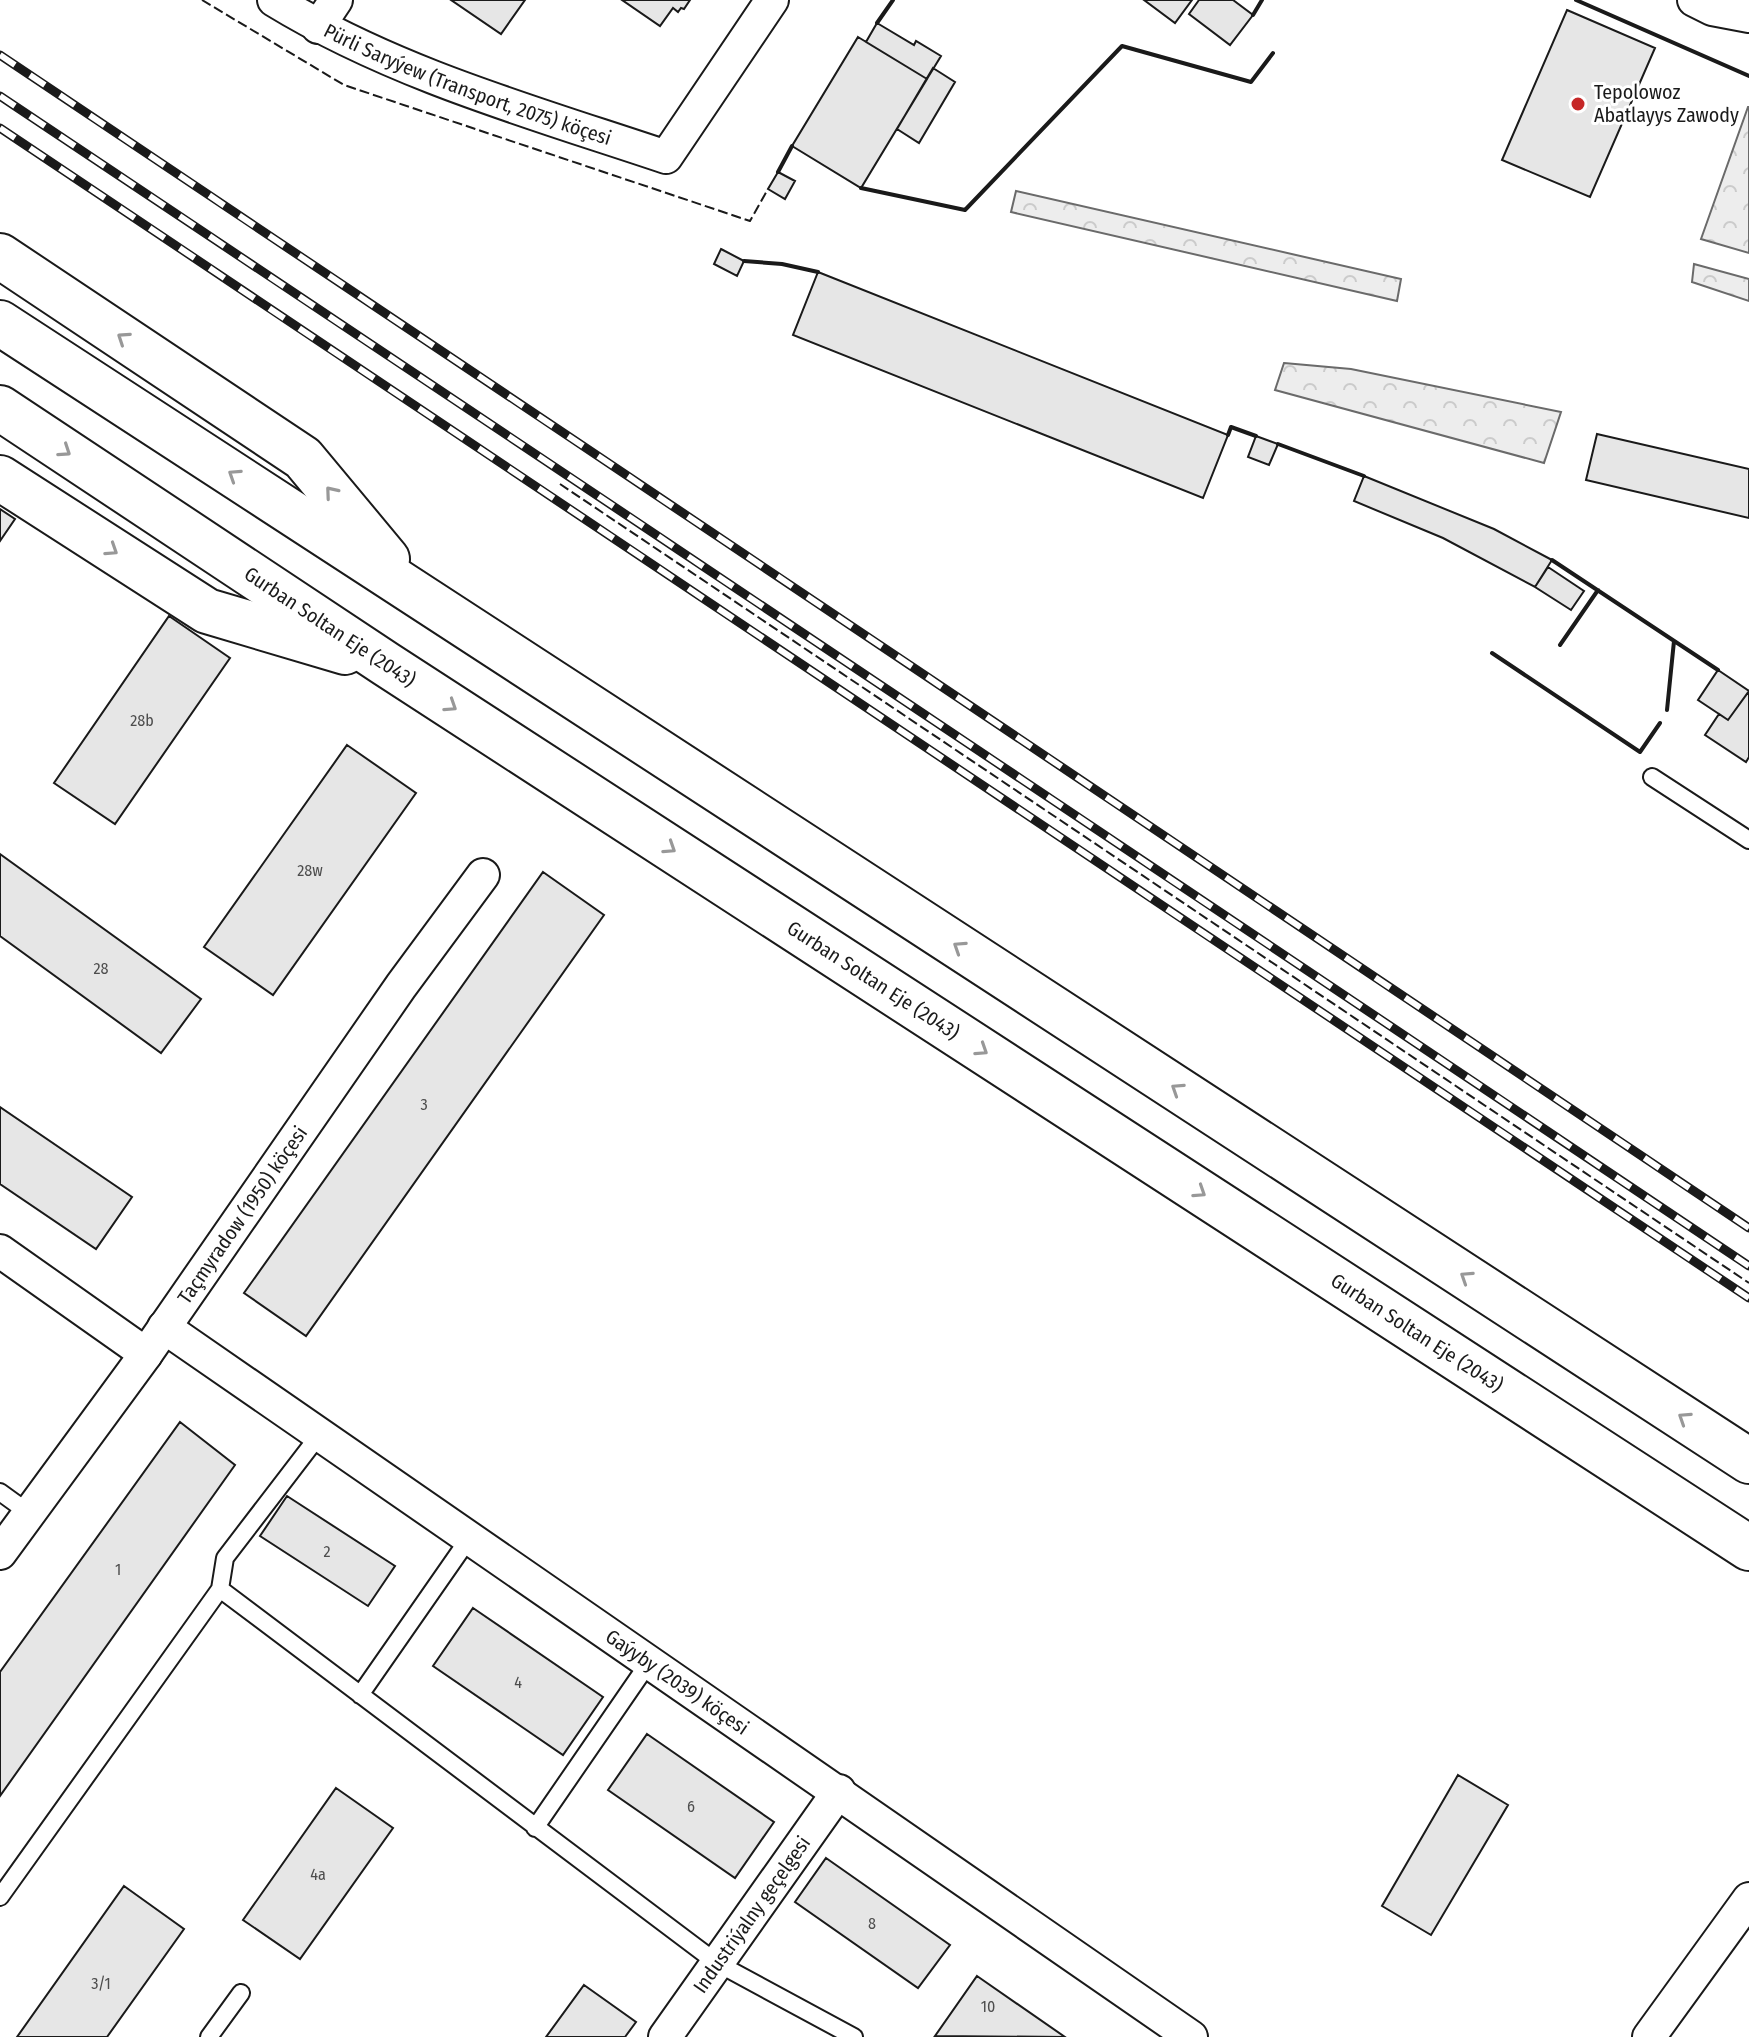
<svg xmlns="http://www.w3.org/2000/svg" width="1749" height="2037" viewBox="0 0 1749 2037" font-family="'Fira Sans Condensed',sans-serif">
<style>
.forest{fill:url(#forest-crowns);stroke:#6a6a6a;stroke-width:2}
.building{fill:#e6e6e6;stroke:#1a1a1a;stroke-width:2}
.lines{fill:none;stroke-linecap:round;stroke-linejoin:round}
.service-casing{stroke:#1a1a1a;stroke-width:20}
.minor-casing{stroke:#1a1a1a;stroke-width:36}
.trunk-casing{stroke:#1a1a1a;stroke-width:48}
.service{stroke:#fff;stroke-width:16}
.minor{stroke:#fff;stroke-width:32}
.trunk{stroke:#fff;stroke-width:44}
.rail-casing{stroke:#1a1a1a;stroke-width:9}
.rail{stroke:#fff;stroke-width:6;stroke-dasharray:18;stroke-linecap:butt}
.fence{stroke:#1a1a1a;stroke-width:2;stroke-dasharray:10 4;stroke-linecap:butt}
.wall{stroke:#1a1a1a;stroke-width:4}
.oneway{stroke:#989898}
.poi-dot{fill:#c62828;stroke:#fff;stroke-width:3}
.labels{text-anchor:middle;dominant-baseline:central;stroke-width:6;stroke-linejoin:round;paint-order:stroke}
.number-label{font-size:16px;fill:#4d4d4d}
.street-label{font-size:20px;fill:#1a1a1a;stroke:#fff}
.poi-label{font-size:20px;fill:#1a1a1a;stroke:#fff;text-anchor:start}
</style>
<defs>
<pattern id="forest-crowns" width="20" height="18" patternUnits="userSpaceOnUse" patternTransform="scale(2)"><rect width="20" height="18" fill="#ededed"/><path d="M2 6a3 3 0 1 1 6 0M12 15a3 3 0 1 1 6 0" fill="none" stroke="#cbcbcb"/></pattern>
</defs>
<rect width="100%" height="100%" fill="#fff"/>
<!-- forest -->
<path class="forest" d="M 1748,107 L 1749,107 L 1749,253 L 1701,239 Z
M 1016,191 L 1401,279 L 1397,301 L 1011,212 Z
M 1694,264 L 1749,279 L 1749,301 L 1692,282 Z
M 1284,363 L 1351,369 L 1561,412 L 1544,463 L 1275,390 Z"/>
<!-- building -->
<path class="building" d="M 451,0 L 525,0 L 501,34 Z
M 622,0 L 690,0 L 684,9 L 681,8 L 678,12 L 673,8 L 660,26 Z
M 1144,0 L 1192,0 L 1175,23 Z
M 1199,0 L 1233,0 L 1253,15 L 1230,45 L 1189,14 Z
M 1567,10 L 1655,48 L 1590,197 L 1502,160 Z
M 877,23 L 914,45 L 916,41 L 941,56 L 927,79 L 866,42 Z
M 858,37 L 927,79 L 861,188 L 792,146 Z
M 933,68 L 955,82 L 919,143 L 897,129 Z
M 778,172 L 795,181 L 785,199 L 768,189 Z
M 721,249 L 744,261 L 737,276 L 714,264 Z
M 818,272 L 1228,435 L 1203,498 L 793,335 Z
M 1597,434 L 1749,469 L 1749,518 L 1586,480 Z
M 1256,436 L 1278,444 L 1269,465 L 1248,457 Z
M 1364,476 L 1494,529 L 1552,560 L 1535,587 L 1443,538 L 1354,501 Z
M 0,509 L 15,519 L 0,541 Z
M 1548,567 L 1584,591 L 1571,610 L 1535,587 Z
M 169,616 L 230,658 L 115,824 L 54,783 Z
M 1718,670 L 1749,691 L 1728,720 L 1698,700 Z
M 1749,691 L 1749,757 L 1746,762 L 1705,735 L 1719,714 L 1728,720 Z
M 347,745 L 416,793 L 273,995 L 204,947 Z
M 0,854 L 201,999 L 161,1053 L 0,936 Z
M 543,872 L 604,915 L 306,1336 L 244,1293 Z
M 0,1107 L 132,1197 L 96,1249 L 0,1184 Z
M 180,1422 L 235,1465 L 0,1796 L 0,1672 Z
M 287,1496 L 395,1566 L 368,1606 L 260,1536 Z
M 473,1608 L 603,1697 L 563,1755 L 433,1666 Z
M 647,1734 L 774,1822 L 735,1878 L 608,1790 Z
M 1458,1775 L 1508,1805 L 1431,1935 L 1382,1906 Z
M 336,1788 L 393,1828 L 300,1959 L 243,1920 Z
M 826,1858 L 950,1945 L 918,1988 L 795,1902 Z
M 124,1886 L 184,1929 L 107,2037 L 17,2037 Z
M 977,1976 L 1065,2037 L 935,2036 Z
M 584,1985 L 636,2022 L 625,2037 L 546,2037 Z"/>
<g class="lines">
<defs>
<path id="service" d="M 1652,777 L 1749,840
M 0,1492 L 29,1513
M 220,1589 L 717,1963 L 854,2037
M 360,1695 L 470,1537
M 535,1828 L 650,1661
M 0,1897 L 220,1589 L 225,1558 L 320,1434
M 209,2037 L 241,1993"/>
<g id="minor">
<path id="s1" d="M 274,0 C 395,74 532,112 666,157 L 772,0"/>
<path d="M 1694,0 L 1712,9 L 1749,16"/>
<path d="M 318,27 L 336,0"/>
<path d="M 0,1251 L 146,1354"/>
<path id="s2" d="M 164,1327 L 1191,2037"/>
<path id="s3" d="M 0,1553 L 146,1354 L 401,986 L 483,875"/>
<path id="s4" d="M 665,2037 L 839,1791"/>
<path d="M 1649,2037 L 1749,1899"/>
</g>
<g id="trunk">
<path d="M 0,256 L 303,458 L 387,559"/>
<path d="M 0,323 L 1749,1461"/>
<path id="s5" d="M 0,408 L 386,664 L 1749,1548"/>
<path d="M 0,478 L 207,611 L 345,652"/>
</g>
</defs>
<!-- service casing -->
<use href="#service" class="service-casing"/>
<!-- minor casing -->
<use href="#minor" class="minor-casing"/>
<!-- trunk casing -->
<use href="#trunk" class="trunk-casing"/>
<!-- service -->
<use href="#service" class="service"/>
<!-- minor -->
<use href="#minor" class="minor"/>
<!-- trunk -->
<use href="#trunk" class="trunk"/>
<defs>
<path id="rail" d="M 0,55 L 1749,1228
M 0,96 L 1749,1266
M 0,128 L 1749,1298"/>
</defs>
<!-- rail casing -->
<use href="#rail" class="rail-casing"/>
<!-- rail -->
<use href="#rail" class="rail"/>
<!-- fence -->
<path class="fence" d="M 202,0 L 344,85 L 750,221 L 768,189
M 560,484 L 1749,1283"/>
<!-- wall -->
<path class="wall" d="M 1576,0 L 1749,76
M 1253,15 L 1262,0
M 877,23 L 893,0
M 778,172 L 792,146
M 861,188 L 965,210 L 1122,46 L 1251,82 L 1273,53
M 744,261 L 782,264 L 818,272
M 1228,435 L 1231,427 L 1256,436
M 1278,444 L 1364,476
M 1552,560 L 1718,670
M 1560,645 L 1598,590
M 1492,653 L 1640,752 L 1660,723
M 1667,710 L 1674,641"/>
</g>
<!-- one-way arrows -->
<defs><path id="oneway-chevron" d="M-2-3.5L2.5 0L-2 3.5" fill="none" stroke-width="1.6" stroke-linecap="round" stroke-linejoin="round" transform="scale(2)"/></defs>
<g class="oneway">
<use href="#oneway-chevron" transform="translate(123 338) rotate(-146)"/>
<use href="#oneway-chevron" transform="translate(65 451) rotate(34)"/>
<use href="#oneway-chevron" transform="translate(234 475) rotate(-147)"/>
<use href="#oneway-chevron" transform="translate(331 492) rotate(-130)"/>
<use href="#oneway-chevron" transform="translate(112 550) rotate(33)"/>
<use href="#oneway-chevron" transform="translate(451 706) rotate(33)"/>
<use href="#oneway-chevron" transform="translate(670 848) rotate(33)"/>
<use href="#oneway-chevron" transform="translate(959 947) rotate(-147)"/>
<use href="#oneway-chevron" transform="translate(982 1050) rotate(33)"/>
<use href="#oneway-chevron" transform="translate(1177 1089) rotate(-147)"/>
<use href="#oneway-chevron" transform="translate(1200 1192) rotate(33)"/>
<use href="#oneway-chevron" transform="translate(1466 1277) rotate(-147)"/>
<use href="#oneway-chevron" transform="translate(1684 1418) rotate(-147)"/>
</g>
<!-- markers -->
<circle class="poi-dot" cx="1578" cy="104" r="8"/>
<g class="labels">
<!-- number labels -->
<g class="number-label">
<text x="142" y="720">28b</text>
<text x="310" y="870">28w</text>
<text x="101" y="968">28</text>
<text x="424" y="1104">3</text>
<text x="327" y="1551">2</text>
<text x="118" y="1569">1</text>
<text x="518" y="1682">4</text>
<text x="691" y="1806">6</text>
<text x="318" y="1874">4a</text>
<text x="872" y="1923">8</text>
<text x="101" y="1983">3/1</text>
<text x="988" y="2006">10</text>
</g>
<!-- street labels -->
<g class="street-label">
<text stroke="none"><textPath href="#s1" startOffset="212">Pürli Saryýew (Transport, 2075) köçesi</textPath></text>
<text stroke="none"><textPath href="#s5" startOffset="396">Gurban Soltan Eje (2043)</textPath></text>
<text stroke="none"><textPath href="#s5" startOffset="1044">Gurban Soltan Eje (2043)</textPath></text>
<text stroke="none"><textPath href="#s3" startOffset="416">Taçmyradow (1950) köçesi</textPath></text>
<text stroke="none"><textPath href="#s5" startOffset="1692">Gurban Soltan Eje (2043)</textPath></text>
<text stroke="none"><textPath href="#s2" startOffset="624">Gaýyby (2039) köçesi</textPath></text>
<text stroke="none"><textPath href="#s4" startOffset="150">Industriýalny geçelgesi</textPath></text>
</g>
<!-- poi labels -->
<g class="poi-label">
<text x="1594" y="92">Tepolowoz<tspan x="1594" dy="23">Abatlayys Zawody</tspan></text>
</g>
</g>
</svg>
